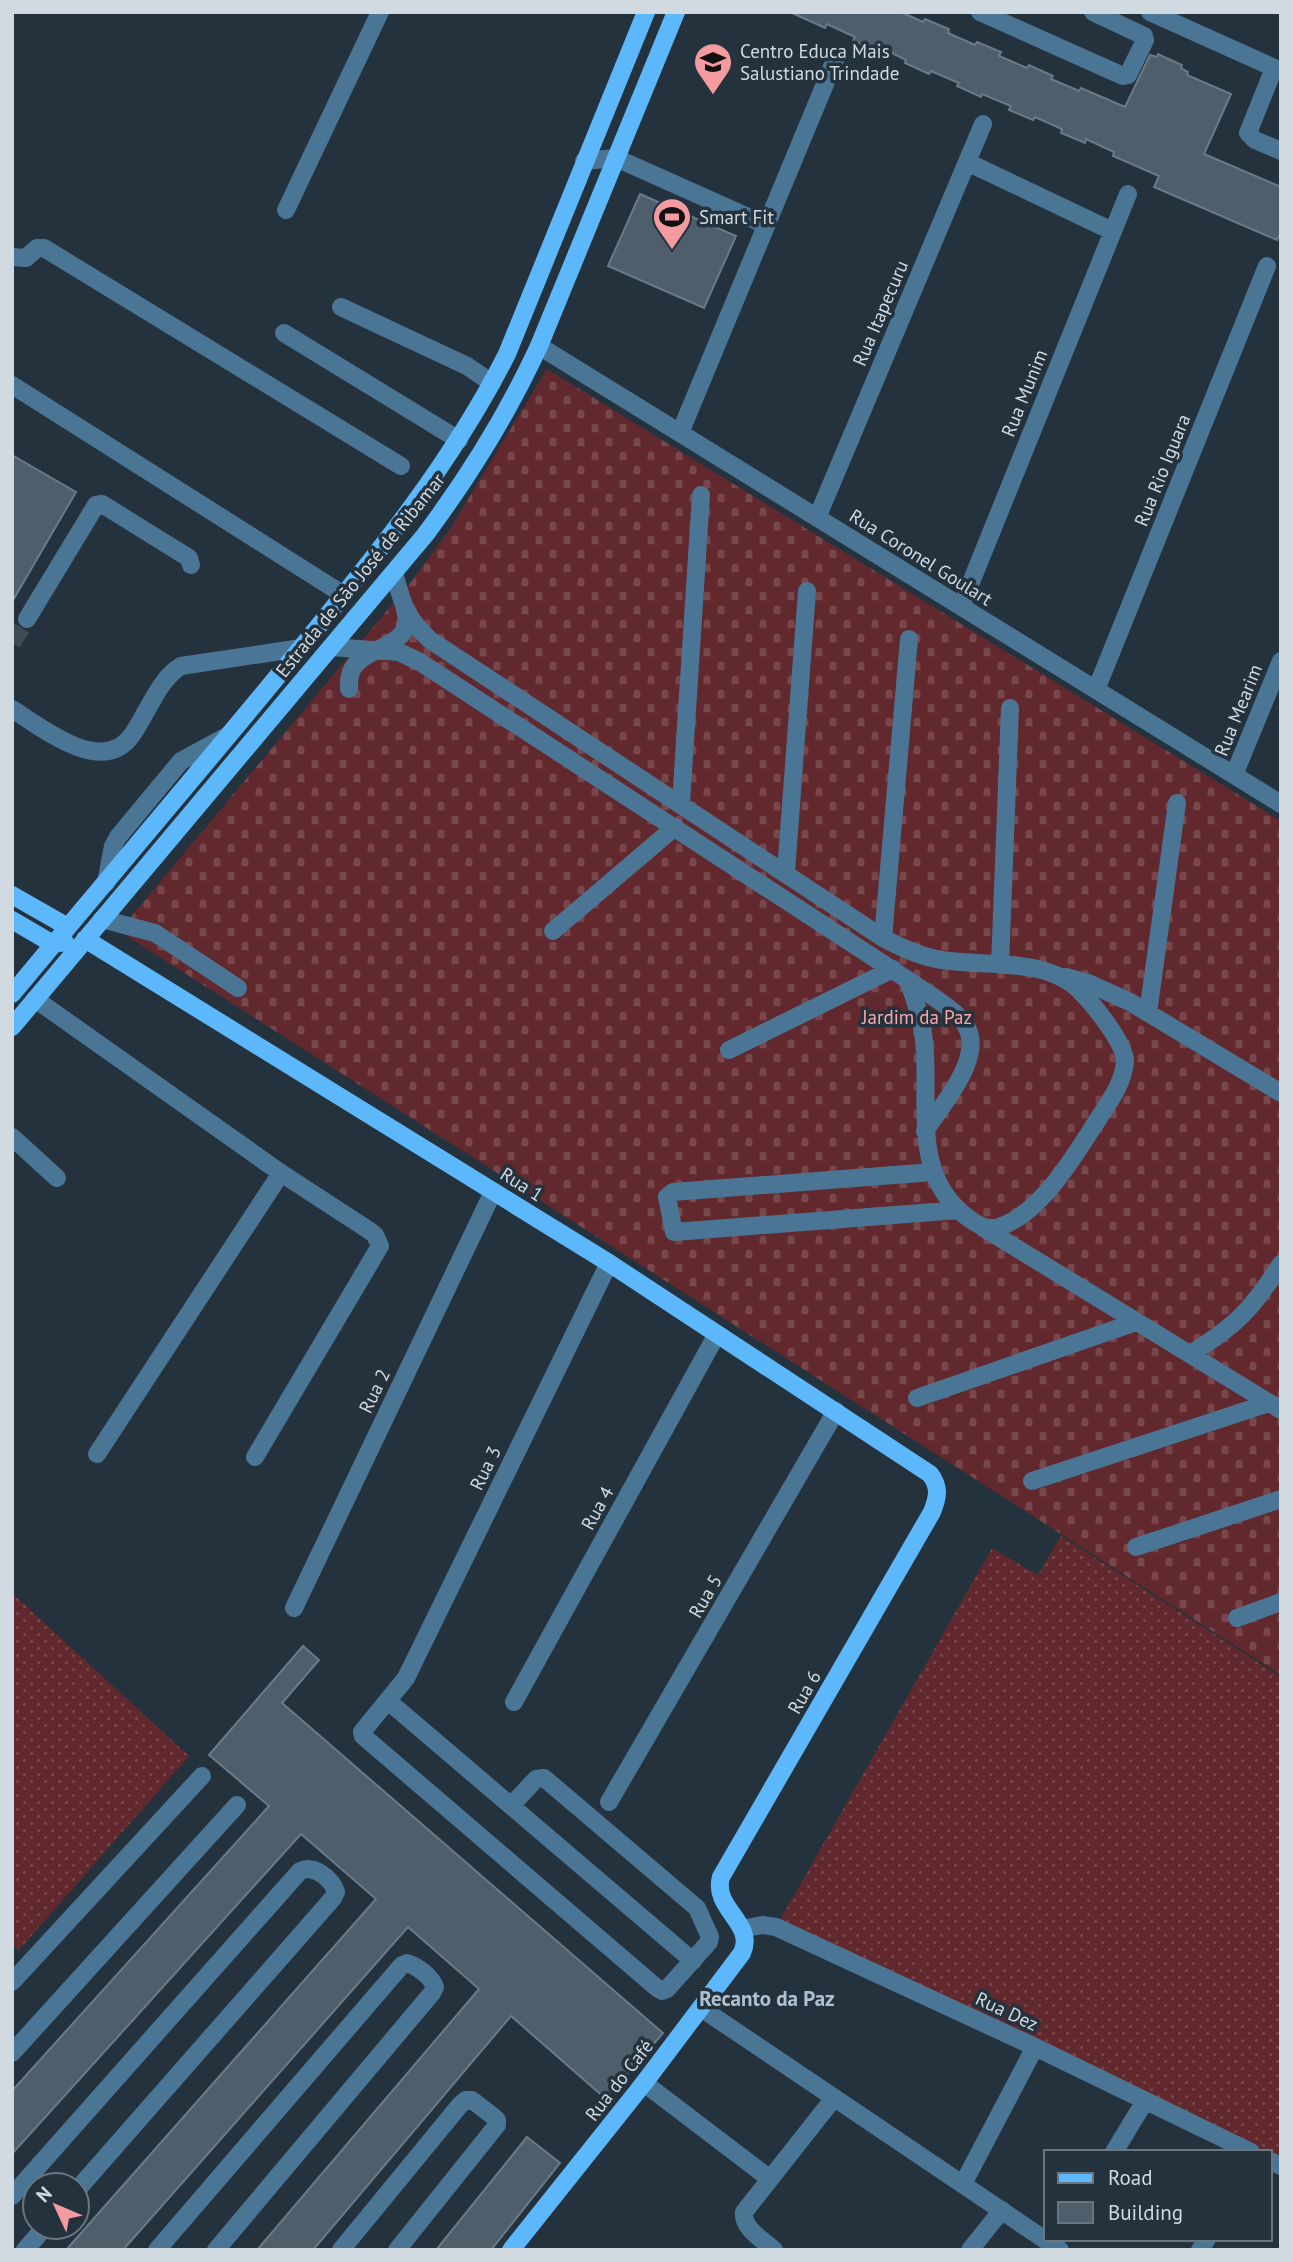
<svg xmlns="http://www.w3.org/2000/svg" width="1293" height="2262" viewBox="0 0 1293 2262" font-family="'PT Sans',sans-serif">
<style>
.grass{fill:url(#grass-dots)}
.cemetery{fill:url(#cemetery-stones)}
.building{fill:#4f5e6b;stroke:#6a7a88;stroke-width:2}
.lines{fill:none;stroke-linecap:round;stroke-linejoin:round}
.minor-tunnel{stroke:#3e4b56;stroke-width:18;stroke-dasharray:18 9;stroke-linecap:butt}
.minor{stroke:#4b7595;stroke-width:18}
.major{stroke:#5cb8fa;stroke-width:18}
.labels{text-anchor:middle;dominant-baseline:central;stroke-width:7;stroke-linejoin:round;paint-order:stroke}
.poi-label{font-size:19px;fill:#d1dae1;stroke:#24323e;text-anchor:start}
.street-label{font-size:19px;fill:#d1dae1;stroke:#24323e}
.park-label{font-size:19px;fill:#faa7aa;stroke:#24323e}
.neighbourhood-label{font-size:21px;font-weight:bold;fill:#b0c1d0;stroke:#24323e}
</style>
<defs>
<pattern id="grass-dots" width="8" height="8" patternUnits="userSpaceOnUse" patternTransform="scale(1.75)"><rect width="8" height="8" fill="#61282d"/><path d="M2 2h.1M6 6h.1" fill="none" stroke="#77474b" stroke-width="1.8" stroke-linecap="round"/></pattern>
<pattern id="cemetery-stones" width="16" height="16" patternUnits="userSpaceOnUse" patternTransform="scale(1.75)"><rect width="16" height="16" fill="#61282d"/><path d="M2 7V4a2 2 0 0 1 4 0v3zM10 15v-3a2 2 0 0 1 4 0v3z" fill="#77474b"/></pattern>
</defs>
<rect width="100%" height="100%" fill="#24323e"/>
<!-- grass -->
<path class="grass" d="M 1061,1536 L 1281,1677 L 1281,2159 L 1270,2154 L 1270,2152 L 1265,2152 L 780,1920 L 992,1548 L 1038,1575 Z
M 12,1593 L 189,1756 L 19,1950 L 12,1944 Z"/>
<!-- cemetery -->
<path class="cemetery" d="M 547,369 L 1281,821 L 1281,1675 L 119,931 L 411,582 L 450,529 Z"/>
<!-- building -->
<path class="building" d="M 790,12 L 901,12 L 923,22 L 925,19 L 949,29 L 948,33 L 975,45 L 977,42 L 1001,52 L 999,56 L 1027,68 L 1029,65 L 1053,76 L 1051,79 L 1079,91 L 1081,88 L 1125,107 L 1150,55 L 1157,57 L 1158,54 L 1182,65 L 1181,68 L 1188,72 L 1187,75 L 1231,94 L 1204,154 L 1281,187 L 1281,232 L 1277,240 L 1154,187 L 1159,176 L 1113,156 L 1114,152 L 1086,139 L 1085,143 L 1061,133 L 1062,129 L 1035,117 L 1033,120 L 1009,110 L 1011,106 L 982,94 L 981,97 L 957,86 L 959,83 L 931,71 L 929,74 L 905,63 L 906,60 L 892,53 L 879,48 L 877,51 L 853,41 L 855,37 L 827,24 L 825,28 Z
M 640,194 L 736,236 L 704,308 L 608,266 Z
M 12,455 L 76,492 L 12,602 Z
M 303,1646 L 319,1660 L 282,1703 L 663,2033 L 606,2099 L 511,2016 L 313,2250 L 257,2250 L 479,1989 L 408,1927 L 123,2250 L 66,2250 L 376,1899 L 301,1834 L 12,2154 L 12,2091 L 269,1806 L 209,1755 Z
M 527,2137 L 560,2163 L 491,2250 L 436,2250 Z"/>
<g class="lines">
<!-- minor-tunnel -->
<path class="minor-tunnel" d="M 12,643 L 27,619"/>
<!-- minor -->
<path class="minor" d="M 980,12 L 1123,76 L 1128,75 L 1145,40 L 1144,36 L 1093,12
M 1150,12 L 1281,71
M 1274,68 L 1248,133 L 1255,140 L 1281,151
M 584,161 L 616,158 L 766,225
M 967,162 L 1112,231
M 286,210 L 380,12
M 12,257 L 26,258 L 37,248 L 44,248 L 401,466
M 341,307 L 467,366 L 492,383
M 284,333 L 459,440
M 539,346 L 1281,804
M 12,385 L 344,595
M 680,433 L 835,60
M 817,518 L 983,124
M 961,607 L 1128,194
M 27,619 L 96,505 L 102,504 L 189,558 L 191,565
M 331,647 L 399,652 L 420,662 L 908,980 C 915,999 922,1020 924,1041 C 931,1104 908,1180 974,1222 C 982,1227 990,1230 999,1227 C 1040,1214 1073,1158 1095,1124 C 1107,1105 1123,1085 1125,1062 C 1126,1044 1093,1004 1080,991 C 1046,957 986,967 942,960 C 921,957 902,948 883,938 L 430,640 C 405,616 403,605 394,573
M 349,689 C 349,683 349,677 351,672 C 361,645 417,649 405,610
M 1096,690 L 1267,266
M 12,709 C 41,727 97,773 128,740 C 136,731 142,718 148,708 C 157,692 165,676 181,666 L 301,648
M 1234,775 L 1281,661
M 681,803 L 701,495
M 786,872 L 807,591
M 106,883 L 113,846 L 118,837 L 181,761 L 229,735
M 102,919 L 155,933 L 238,988
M 553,931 L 675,827
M 883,938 L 909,639
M 1000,965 L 1010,708
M 1066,977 L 1088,983 L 1130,1002 L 1281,1093
M 908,980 C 925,992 947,1004 961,1019 C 991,1051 943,1103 925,1131
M 35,999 L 281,1173 L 370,1231 L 375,1235 L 380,1246 L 255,1457
M 1148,1013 L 1177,803
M 729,1050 L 893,969
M 12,1137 L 57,1178
M 933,1172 L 673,1192 L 667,1197 L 674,1232 L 959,1210
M 982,1227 L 1281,1410
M 1190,1354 C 1236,1326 1252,1309 1281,1264
M 917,1398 L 1136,1322
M 97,1454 L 281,1173
M 1032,1481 L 1269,1403
M 1136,1547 L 1281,1499
M 294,1608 L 493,1192
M 1237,1618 L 1281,1602
M 388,1701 L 693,1961
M 514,1702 L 717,1334
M 609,1802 L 836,1411
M 511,1806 L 536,1779 L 544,1778 L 697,1908 L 710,1937 L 709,1942 L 667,1989 L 662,1991 L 657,1988 L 363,1736 L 362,1732 L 406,1678 L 609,1263
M 742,1929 L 762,1925 L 776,1927 L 1035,2047 L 1251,2152
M 12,1982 L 202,1776
M 701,2008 L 1060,2250
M 12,2053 L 237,1805
M 644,2083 L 770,2179
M 1114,2152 L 1145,2101
M 1270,2161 L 1281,2166
M 963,2184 L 1035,2047
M 12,2196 L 300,1871 C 314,1864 332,1879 336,1892 L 333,1898 L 77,2190
M 25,2250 L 45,2227
M 157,2250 L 402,1965 L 407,1963 C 417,1966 431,1976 435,1987 L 432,1993 L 216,2250
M 341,2250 L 460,2105 L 466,2100 L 472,2100 L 494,2117 L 497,2120 L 497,2125 L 397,2250
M 774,2250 C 763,2240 742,2228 744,2212 L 834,2098
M 970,2250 L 1002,2210
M 1200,2250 L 1207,2239"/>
<!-- major -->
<path class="major" d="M 12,895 L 68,927
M 12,920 L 53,944 L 65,942
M 85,939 L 609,1263 L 930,1474 C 940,1487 938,1497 932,1512 L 721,1877 C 712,1909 756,1923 742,1953 L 644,2083 L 511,2250
M 12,994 C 105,882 199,772 291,660 C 370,563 450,467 507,354 L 646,12
M 12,1027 L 425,535 C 469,476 508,413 539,346 L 676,12"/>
</g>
<!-- icons -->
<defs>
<symbol id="school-pin" viewBox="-11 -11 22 30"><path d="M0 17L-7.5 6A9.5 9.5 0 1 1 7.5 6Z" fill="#f49b9f" stroke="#24323e"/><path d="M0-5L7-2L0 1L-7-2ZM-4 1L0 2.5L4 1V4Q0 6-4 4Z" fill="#111"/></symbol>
<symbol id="stadium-pin" viewBox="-11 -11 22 30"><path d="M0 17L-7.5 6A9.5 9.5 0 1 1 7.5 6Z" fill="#f49b9f" stroke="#24323e"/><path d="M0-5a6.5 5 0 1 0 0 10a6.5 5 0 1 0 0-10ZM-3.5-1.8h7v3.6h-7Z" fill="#111"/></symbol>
</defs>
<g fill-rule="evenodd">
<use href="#school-pin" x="691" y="40" width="44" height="60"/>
<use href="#stadium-pin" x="650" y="195" width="44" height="60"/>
</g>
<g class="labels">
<!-- poi labels -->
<g class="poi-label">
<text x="740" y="51">Centro Educa Mais<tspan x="740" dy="22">Salustiano Trindade</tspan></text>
<text x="699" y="217">Smart Fit</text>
</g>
<!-- street labels -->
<g class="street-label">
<text transform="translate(880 313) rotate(-67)">Rua Itapecuru</text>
<text transform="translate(1024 393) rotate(-68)">Rua Munim</text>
<text transform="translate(1162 470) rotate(-68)">Rua Rio Iguara</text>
<text transform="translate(921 557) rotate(32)">Rua Coronel Goulart</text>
<text transform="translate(360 575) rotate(-51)">Estrada de São José de Ribamar</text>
<text transform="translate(1238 710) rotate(-68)">Rua Mearim</text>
<text transform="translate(522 1184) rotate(32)">Rua 1</text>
<text transform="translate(374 1391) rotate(-64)">Rua 2</text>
<text transform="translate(485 1468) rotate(-64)">Rua 3</text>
<text transform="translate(597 1508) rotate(-61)">Rua 4</text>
<text transform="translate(705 1596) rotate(-60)">Rua 5</text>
<text transform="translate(804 1692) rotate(-60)">Rua 6</text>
<text transform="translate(1007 2011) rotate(25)">Rua Dez</text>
<text transform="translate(619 2080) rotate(-52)">Rua do Café</text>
</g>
<!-- park labels -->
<g class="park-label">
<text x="917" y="1017">Jardim da Paz</text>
</g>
<!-- neighbourhood labels -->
<g class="neighbourhood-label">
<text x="767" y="1998">Recanto da Paz</text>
</g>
</g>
<!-- border -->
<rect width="1293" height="2262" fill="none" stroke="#d1dae1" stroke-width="28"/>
<!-- legend -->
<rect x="1044" y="2150" width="228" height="91" fill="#24323e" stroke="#69757f" stroke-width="2"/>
<rect x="1058" y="2173" width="35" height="10" fill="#5cb8fa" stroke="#69757f" stroke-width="2"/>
<text x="1108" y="2185" font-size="21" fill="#d1dae1">Road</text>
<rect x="1058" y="2202" width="35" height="21" fill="#4f5e6b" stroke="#69757f" stroke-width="2"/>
<text x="1108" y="2220" font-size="21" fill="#d1dae1">Building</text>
<!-- north arrow -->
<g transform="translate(56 2206) rotate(314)"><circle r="33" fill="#24323e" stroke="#69757f" stroke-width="2"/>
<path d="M0-5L12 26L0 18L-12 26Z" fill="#f49b9f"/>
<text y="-10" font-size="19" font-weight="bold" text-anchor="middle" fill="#d1dae1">N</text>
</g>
</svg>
